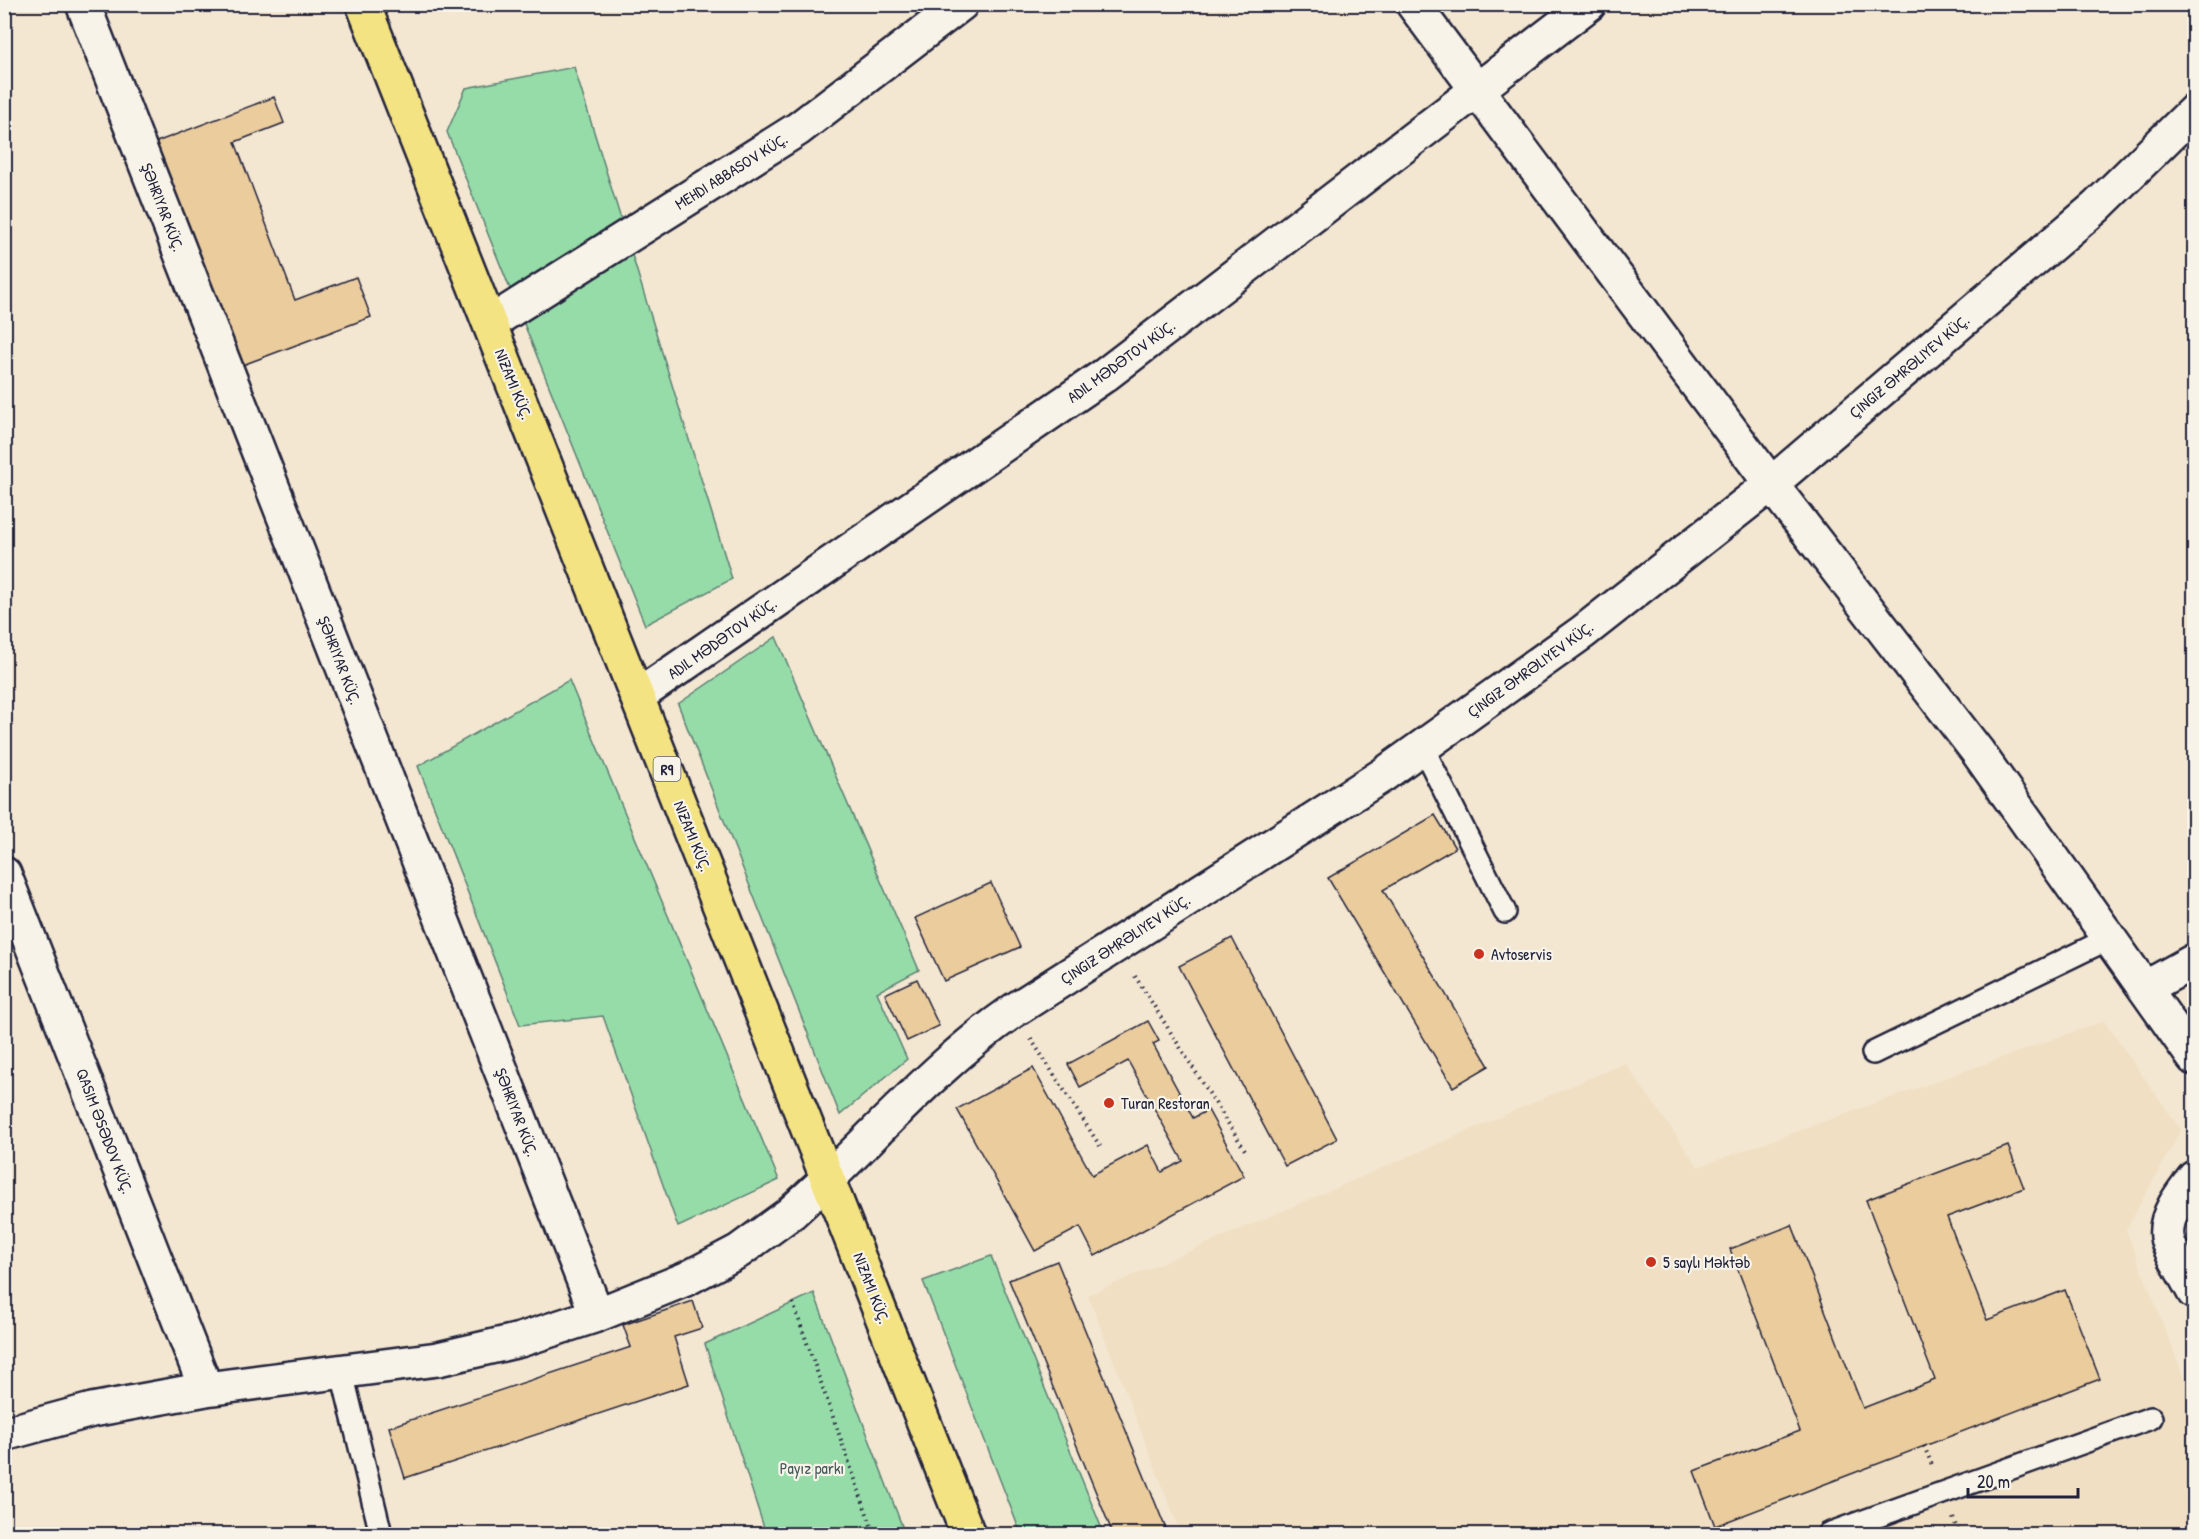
<svg xmlns="http://www.w3.org/2000/svg" width="2199" height="1539" viewBox="0 0 2199 1539" font-family="'Patrick Hand',sans-serif">
<style>
.built{fill:#f0dfc2}
.green{fill:#96dca9;stroke:#5c7f72;stroke-width:1.5}
.building{fill:#eacc9d;stroke:#22223b;stroke-width:1.5}
.lines{fill:none;stroke-linecap:round;stroke-linejoin:round}
.service-casing{stroke:#22223b;stroke-width:26}
.minor-casing{stroke:#22223b;stroke-width:38}
.tertiary-casing{stroke:#22223b;stroke-width:38}
.trunk-casing{stroke:#22223b;stroke-width:38}
.path{stroke:#22223b;stroke-width:4;stroke-dasharray:1.5 4.5;stroke-linecap:butt}
.service{stroke:#f7f3e8;stroke-width:21}
.minor{stroke:#f7f3e8;stroke-width:33}
.tertiary{stroke:#f7f3e8;stroke-width:33}
.trunk{stroke:#f4e382;stroke-width:33}
.poi-dot{fill:#c8321e;stroke:#f7f3e8;stroke-width:2}
.labels{text-anchor:middle;dominant-baseline:central;stroke-width:4.5;stroke-linejoin:round;paint-order:stroke}
.shield{fill:#f7f3e8;stroke:#62616f;stroke-width:1.5}
.shield-label{font-size:15px;font-weight:bold;fill:#22223b}
.street-label{font-size:16px;fill:#22223b;stroke:#f7f3e8}
.poi-label{font-size:16px;fill:#22223b;stroke:#f7f3e8;text-anchor:start}
.park-label{font-size:16px;fill:#455a5c;stroke:#f7f3e8}
</style>
<rect width="100%" height="100%" fill="#f3e7d2"/>
<filter id="ink" filterUnits="userSpaceOnUse"><feTurbulence type="fractalNoise" baseFrequency=".0167" numOctaves="2"/><feDisplacementMap in="SourceGraphic" scale="12" xChannelSelector="R" yChannelSelector="G"/><feConvolveMatrix kernelMatrix="1 2 1 2 8 2 1 2 1" color-interpolation-filters="sRGB"/></filter>
<g filter="url(#ink)">
<!-- built -->
<path class="built" d="M 2104,1021 L 2181,1130 L 2126,1230 L 2194,1403 L 2194,1534 L 1181,1534 L 1088,1295 L 1625,1063 L 1698,1167 Z"/>
<!-- green -->
<path class="green" d="M 574,67 L 732,579 L 645,625 L 447,132 L 466,88 Z
M 776,637 L 919,970 L 877,992 L 907,1059 L 840,1115 L 678,704 Z
M 569,680 L 779,1180 L 678,1227 L 603,1016 L 520,1025 L 418,766 Z
M 991,1256 L 1104,1534 L 1021,1534 L 923,1281 Z
M 814,1293 L 905,1534 L 766,1534 L 705,1344 Z"/>
<!-- building -->
<path class="building" d="M 274,97 L 284,123 L 235,142 L 295,300 L 356,277 L 371,317 L 232,369 L 146,146 Z
M 1435,815 L 1455,848 L 1383,890 L 1489,1066 L 1453,1087 L 1328,878 Z
M 991,883 L 1020,947 L 944,981 L 915,918 Z
M 1232,938 L 1337,1139 L 1285,1166 L 1179,966 Z
M 917,979 L 939,1026 L 907,1041 L 885,994 Z
M 1148,1021 L 1159,1041 L 1153,1044 L 1193,1118 L 1208,1110 L 1244,1176 L 1095,1256 L 1080,1227 L 1035,1251 L 957,1109 L 1033,1068 L 1092,1175 L 1148,1145 L 1162,1172 L 1183,1161 L 1128,1061 L 1080,1087 L 1068,1064 Z
M 2008,1146 L 2024,1188 L 1947,1217 L 1987,1320 L 2065,1290 L 2100,1379 L 1715,1526 L 1694,1471 L 1800,1431 L 1730,1249 L 1792,1225 L 1863,1408 L 1935,1380 L 1866,1200 Z
M 1057,1261 L 1168,1534 L 1113,1534 L 1009,1280 Z
M 693,1301 L 702,1328 L 674,1337 L 689,1384 L 405,1478 L 389,1427 L 631,1347 L 623,1325 Z"/>
<g class="lines">
<defs>
<path id="service" d="M 1422,746 L 1505,912
M 1873,1053 L 2110,938
M 342,1373 L 381,1534
M 1828,1534 L 2151,1418"/>
<path id="minor" d="M 83,4 L 597,1315
M 1413,4 L 1771,484 L 1977,751 L 2194,1058
M 490,323 L 798,129 L 961,4
M 638,696 L 1105,375 L 1589,4
M 4,874 L 206,1389
M 2147,987 L 2194,961
M 2194,1178 C 2182,1193 2164,1216 2167,1237 C 2168,1248 2188,1280 2194,1292
M 4,1434 L 92,1410 L 206,1389 L 438,1359 L 520,1340 L 597,1315 L 686,1279 L 739,1251 L 791,1213 L 829,1178"/>
<path id="tertiary" d="M 829,1178 C 889,1120 944,1059 1013,1011 L 1383,775 L 1583,632 L 1771,484 L 2096,207 L 2194,111"/>
<path id="trunk" d="M 363,4 L 968,1534"/>
</defs>
<!-- service casing -->
<use href="#service" class="service-casing"/>
<!-- minor casing -->
<use href="#minor" class="minor-casing"/>
<!-- tertiary casing -->
<use href="#tertiary" class="tertiary-casing"/>
<!-- trunk casing -->
<use href="#trunk" class="trunk-casing"/>
<!-- path -->
<path class="path" d="M 1135,976 L 1245,1150
M 1031,1039 L 1100,1146
M 793,1303 L 874,1534
M 1924,1446 L 1933,1467
M 1953,1518 L 1959,1534"/>
<!-- service -->
<use href="#service" class="service"/>
<!-- minor -->
<use href="#minor" class="minor"/>
<!-- tertiary -->
<use href="#tertiary" class="tertiary"/>
<!-- trunk -->
<use href="#trunk" class="trunk"/>
</g>
</g>
<!-- markers -->
<g class="poi-dot">
<circle cx="1479" cy="954" r="6"/>
<circle cx="1109" cy="1103" r="6"/>
<circle cx="1651" cy="1262" r="6"/>
</g>
<g class="labels">
<!-- shield labels -->
<rect class="shield" x="653.5" y="757" width="27" height="24" rx="4.5"/>
<g class="shield-label">
<text x="667" y="769">R9</text>
</g>
<!-- street labels -->
<g class="street-label">
<text transform="translate(731 171) rotate(-32)">MEHDI ABBASOV KÜÇ.</text>
<text transform="translate(163 207) rotate(69)">ŞƏHRIYAR KÜÇ.</text>
<text transform="translate(1121 361) rotate(-36)">ADIL MƏDƏTOV KÜÇ.</text>
<text transform="translate(1909 366) rotate(-40)">ÇINGIZ ƏMRƏLIYEV KÜÇ.</text>
<text transform="translate(514 384) rotate(68)">NIZAMI KÜÇ.</text>
<text transform="translate(722 638) rotate(-35)">ADIL MƏDƏTOV KÜÇ.</text>
<text transform="translate(340 660) rotate(69)">ŞƏHRIYAR KÜÇ.</text>
<text transform="translate(1530 669) rotate(-36)">ÇINGIZ ƏMRƏLIYEV KÜÇ.</text>
<text transform="translate(693 836) rotate(68)">NIZAMI KÜÇ.</text>
<text transform="translate(1125 939) rotate(-33)">ÇINGIZ ƏMRƏLIYEV KÜÇ.</text>
<text transform="translate(517 1112) rotate(69)">ŞƏHRIYAR KÜÇ.</text>
<text transform="translate(105 1131) rotate(69)">QASIM ƏSƏDOV KÜÇ.</text>
<text transform="translate(872 1288) rotate(69)">NIZAMI KÜÇ.</text>
</g>
<!-- poi labels -->
<g class="poi-label">
<text x="1491" y="954">Avtoservis</text>
<text x="1121" y="1103">Turan Restoran</text>
<text x="1663" y="1262">5 saylı Məktəb</text>
</g>
<!-- park labels -->
<g class="park-label">
<text x="812" y="1468">Payız parkı</text>
</g>
</g>
<!-- margin -->
<rect width="2199" height="1539" fill="none" stroke="#f7f3e8" stroke-width="24"/>
<rect x="12" y="12" width="2175" height="1515" fill="none" stroke="#22223b" stroke-width="2" filter="url(#ink)"/>
<!-- scale -->
<path d="M1968 1488v9h110v-9" fill="none" stroke="#22223b" stroke-width="3"/>
<text x="1977" y="1488" font-size="18" fill="#22223b" stroke="#f7f3e8" stroke-width="4.5" paint-order="stroke">20 m</text>
</svg>
